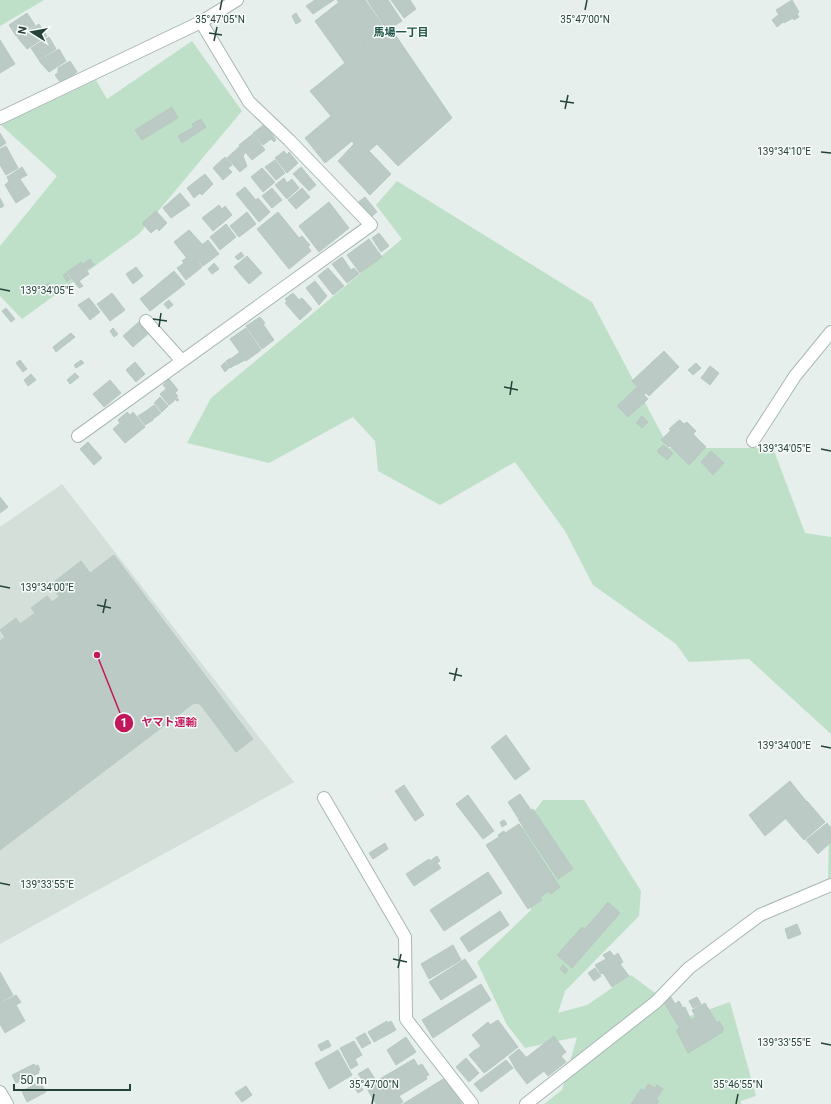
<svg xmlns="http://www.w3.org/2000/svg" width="831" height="1104" viewBox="0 0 831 1104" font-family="Roboto,'Noto Sans JP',sans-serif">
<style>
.built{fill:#d4dfda}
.green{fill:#bfe0c8}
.building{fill:#bbcac4;stroke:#b8c9c2}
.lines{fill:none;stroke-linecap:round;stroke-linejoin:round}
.street-casing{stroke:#a8b8b2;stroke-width:14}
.secondary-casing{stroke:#a4bbb3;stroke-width:14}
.street{stroke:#fff;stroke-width:12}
.secondary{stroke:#fff;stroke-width:12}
.ticks{fill:none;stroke:#24423a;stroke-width:1.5}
.labels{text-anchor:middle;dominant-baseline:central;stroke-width:3;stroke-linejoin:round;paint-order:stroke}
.neighbourhood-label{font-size:11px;font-weight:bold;fill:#1f5548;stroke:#f7fbf9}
.ticks-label{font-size:10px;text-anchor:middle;fill:#24423a;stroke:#f7fbf9;stroke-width:3;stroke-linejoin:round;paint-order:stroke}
.leader{fill:none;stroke:#c2185b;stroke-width:1.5}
.callout-dot{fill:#c2185b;stroke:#f7fbf9;stroke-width:1.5}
.mark-label{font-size:12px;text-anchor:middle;font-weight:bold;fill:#fff}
.callout-label{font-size:11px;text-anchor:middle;font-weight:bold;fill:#c2185b;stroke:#f7fbf9;stroke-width:3;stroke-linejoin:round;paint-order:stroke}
</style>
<rect width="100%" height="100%" fill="#e6efeb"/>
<!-- built -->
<path class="built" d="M 62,484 L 294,782 L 0,944 L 0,527 Z"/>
<!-- green -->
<path class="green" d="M 0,0 L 44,0 L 0,26 Z
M 192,41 L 242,111 L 139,234 L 22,319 L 0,296 L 0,246 L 57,176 L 1,125 L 96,80 L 107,99 Z
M 397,181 L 592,302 L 669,448 L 773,448 L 805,533 L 831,537 L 831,734 L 749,659 L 689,662 L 676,644 L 593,585 L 565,531 L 515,462 L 440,505 L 378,471 L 375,441 L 353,417 L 269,463 L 187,443 L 211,398 L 402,239 L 376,205 Z
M 543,800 L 584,800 L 641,891 L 639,916 L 565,991 L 558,1013 L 587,1005 L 631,975 L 687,1017 L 730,1002 L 756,1096 L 741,1101 L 741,1104 L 544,1104 L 562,1090 L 577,1037 L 525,1048 L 507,1025 L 477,962 L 531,910 L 520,830 Z
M 831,826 L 831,885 L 828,885 L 829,827 Z"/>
<!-- building -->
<path class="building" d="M 315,0 L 334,0 L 313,14 L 306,6 Z
M 337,0 L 365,0 L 388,33 L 392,30 L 452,118 L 398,166 L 377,144 L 369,151 L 391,174 L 370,195 L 338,161 L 354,144 L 352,141 L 325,163 L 305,138 L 331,116 L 310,91 L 366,46 Z
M 367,0 L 388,0 L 402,21 L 387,30 Z
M 391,0 L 410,0 L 416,9 L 404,18 Z
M 792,0 L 799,12 L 797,14 L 799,17 L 794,20 L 793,18 L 784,23 L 776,10 Z
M 338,3 L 366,46 L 345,63 L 315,21 Z
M 27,13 L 35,25 L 16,36 L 9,25 Z
M 296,13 L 301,21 L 296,24 L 292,16 Z
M 778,15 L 783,22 L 777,27 L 772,20 Z
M 39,24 L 47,36 L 27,49 L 17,37 Z
M 49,37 L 56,49 L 39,60 L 31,48 Z
M 0,40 L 15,64 L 0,73 Z
M 59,49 L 66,61 L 49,72 L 39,61 Z
M 70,61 L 77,72 L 61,83 L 55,75 L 58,73 L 58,68 Z
M 172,107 L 178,118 L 142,140 L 135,130 Z
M 201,119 L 206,127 L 182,143 L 178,136 L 194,127 L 192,124 Z
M 265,124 L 276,140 L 274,142 L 271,139 L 263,145 L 253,133 Z
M 0,133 L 6,143 L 0,147 Z
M 253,134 L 265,150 L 252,160 L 239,145 Z
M 6,146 L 18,168 L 6,175 L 0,165 L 0,149 Z
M 240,146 L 245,153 L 243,156 L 247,166 L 240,172 L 227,158 Z
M 284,151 L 287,155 L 289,152 L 298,163 L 287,173 L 275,158 Z
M 225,157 L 232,165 L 228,168 L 232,172 L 223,180 L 213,168 Z
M 275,160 L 285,173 L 276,180 L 265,167 Z
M 22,167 L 27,175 L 20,179 L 30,194 L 16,203 L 5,185 L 9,181 L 7,177 Z
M 301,167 L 316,185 L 309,191 L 293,174 Z
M 262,168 L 275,182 L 263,192 L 251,177 Z
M 205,174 L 213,184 L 202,195 L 200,193 L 194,198 L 187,188 Z
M 284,178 L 287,183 L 292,179 L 299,188 L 287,199 L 275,185 Z
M 245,187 L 256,200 L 258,198 L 270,212 L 259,222 L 236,194 Z
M 272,188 L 282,200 L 272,208 L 262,196 Z
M 302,188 L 310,197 L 296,209 L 288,200 Z
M 180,193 L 190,205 L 171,218 L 163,208 Z
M 365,197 L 377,212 L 370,218 L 357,203 Z
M 0,198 L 4,206 L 0,208 Z
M 329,202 L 349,228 L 319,252 L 299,226 Z
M 219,205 L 222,209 L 225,206 L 232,215 L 213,231 L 202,218 Z
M 156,211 L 167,223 L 159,231 L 157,228 L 151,233 L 142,223 Z
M 247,212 L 256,224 L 239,237 L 230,226 Z
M 278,212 L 299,238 L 302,236 L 310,245 L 308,247 L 311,251 L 289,269 L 257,229 Z
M 226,224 L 236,237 L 220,250 L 210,237 Z
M 189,230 L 202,244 L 186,257 L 174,242 Z
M 379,233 L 389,246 L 381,252 L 372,238 Z
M 369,239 L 382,257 L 360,273 L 347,255 Z
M 208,240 L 219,254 L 203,266 L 192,253 Z
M 241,252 L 244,256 L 238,260 L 235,257 Z
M 192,253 L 202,267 L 186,280 L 177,268 L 184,263 L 182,261 Z
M 247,256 L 262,273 L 249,284 L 234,267 Z
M 342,257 L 351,270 L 354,268 L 359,274 L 347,283 L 332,264 Z
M 90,259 L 94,265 L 87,269 L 83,264 Z
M 81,262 L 89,274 L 79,281 L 83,286 L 79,288 L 67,272 Z
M 214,263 L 219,269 L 212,274 L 208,269 Z
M 136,267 L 143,276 L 133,284 L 126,274 Z
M 328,268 L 344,286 L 333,295 L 318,276 Z
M 174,271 L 185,284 L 150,311 L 140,299 Z
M 66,273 L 70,279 L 67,282 L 63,275 Z
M 315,281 L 327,296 L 319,305 L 306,288 Z
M 49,283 L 54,289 L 46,294 L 41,287 Z
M 112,293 L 125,310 L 110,321 L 97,304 Z
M 293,293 L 299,300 L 302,298 L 312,309 L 300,320 L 285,303 L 287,301 L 285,299 Z
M 89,298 L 100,312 L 90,320 L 78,305 Z
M 169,300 L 173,305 L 168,309 L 164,304 Z
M 6,308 L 15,319 L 11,322 L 2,311 Z
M 260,317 L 265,323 L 263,324 L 274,340 L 262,349 L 246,326 Z
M 140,321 L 150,332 L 133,347 L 123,336 Z
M 113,328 L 118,334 L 114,337 L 110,331 Z
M 246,328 L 261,350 L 246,361 L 230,339 Z
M 71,333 L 75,337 L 56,352 L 53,347 Z
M 664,351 L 679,367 L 649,396 L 646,393 L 644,394 L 632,381 Z
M 240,352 L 245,360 L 236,365 L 232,358 Z
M 231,358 L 235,365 L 230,368 L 226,361 Z
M 20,360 L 27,369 L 23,372 L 16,363 Z
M 81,360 L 84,363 L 76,368 L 74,365 Z
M 135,362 L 145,374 L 136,382 L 126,370 Z
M 225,362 L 229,368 L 225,372 L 221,366 Z
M 696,363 L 701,368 L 693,375 L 688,370 Z
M 710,366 L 719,373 L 710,385 L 701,378 Z
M 75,373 L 79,377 L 70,384 L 67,380 Z
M 31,374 L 36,380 L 28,386 L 24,380 Z
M 169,379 L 178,390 L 175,393 L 178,396 L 176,397 L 179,400 L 177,401 L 163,385 Z
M 110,380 L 121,393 L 104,407 L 93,394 Z
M 637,387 L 648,399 L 628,417 L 617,406 Z
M 166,389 L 175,400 L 169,405 L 160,394 Z
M 160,397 L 168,406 L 162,412 L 154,403 Z
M 154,405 L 161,413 L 153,419 L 146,411 Z
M 146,411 L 153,420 L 145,425 L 138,416 Z
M 127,412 L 130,415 L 133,412 L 145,427 L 125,443 L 113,429 L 120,423 L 118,420 Z
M 642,416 L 648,422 L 642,428 L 636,423 Z
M 680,420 L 684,424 L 687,422 L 696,431 L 693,434 L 706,447 L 689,465 L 670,446 L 669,447 L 661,440 L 671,430 L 669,429 L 678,421 Z
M 88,442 L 102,458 L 94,465 L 80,449 Z
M 663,445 L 673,453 L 667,460 L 657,451 Z
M 711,451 L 724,463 L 713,475 L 701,462 Z
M 0,497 L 8,507 L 0,513 Z
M 114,555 L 253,739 L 236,752 L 200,704 L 194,703 L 0,850 L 0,641 L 5,637 L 0,630 L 16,618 L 20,624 L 35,613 L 31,608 L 47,596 L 52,602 Z
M 81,561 L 90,573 L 59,596 L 50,585 Z
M 506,735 L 530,769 L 515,780 L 491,747 Z
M 790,781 L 806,801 L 765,836 L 749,815 Z
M 404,785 L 424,815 L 415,821 L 395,791 Z
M 520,794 L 531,810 L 518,818 L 508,802 Z
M 468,795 L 494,831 L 483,839 L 456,804 Z
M 807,801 L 825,822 L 804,840 L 786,819 Z
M 533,809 L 573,869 L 558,879 L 518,819 Z
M 504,820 L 507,824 L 502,827 L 500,822 Z
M 827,823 L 831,828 L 831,842 L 818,854 L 806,840 Z
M 519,824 L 560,887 L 551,894 L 549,891 L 540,897 L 542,900 L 528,909 L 486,845 L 499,837 L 498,835 L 504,831 L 505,833 Z
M 385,843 L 388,849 L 373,859 L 369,853 Z
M 437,856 L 440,861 L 437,863 L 441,868 L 414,886 L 406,874 L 429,859 L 430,861 Z
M 488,872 L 502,893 L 444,931 L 430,910 Z
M 608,902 L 620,913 L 572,968 L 557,955 L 582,927 L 585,929 Z
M 500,911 L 509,925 L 469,952 L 460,938 Z
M 797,924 L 801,934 L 788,939 L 785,929 Z
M 453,945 L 461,960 L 429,979 L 421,964 Z
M 610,951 L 614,956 L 618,953 L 623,962 L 620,964 L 629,976 L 612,987 L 603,973 L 601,974 L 595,965 L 606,959 L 603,955 Z
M 465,959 L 477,977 L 441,1000 L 429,982 Z
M 563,965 L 568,970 L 565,974 L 560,969 Z
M 595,968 L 601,976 L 594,981 L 588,973 Z
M 0,972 L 13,995 L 0,1003 Z
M 481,984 L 491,1000 L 433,1038 L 422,1020 Z
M 16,995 L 21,1002 L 16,1005 L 25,1021 L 5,1033 L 0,1024 L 0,1004 Z
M 671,997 L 675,1004 L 679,1001 L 683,1008 L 685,1007 L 691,1020 L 679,1027 L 663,1001 Z
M 697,997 L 701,1004 L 693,1008 L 689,1001 Z
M 705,1003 L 717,1023 L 719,1021 L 724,1029 L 722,1030 L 723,1032 L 688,1053 L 676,1030 L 696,1017 L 692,1010 Z
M 498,1020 L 518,1047 L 491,1068 L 477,1049 L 497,1034 L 490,1025 Z
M 387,1021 L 388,1023 L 391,1021 L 396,1030 L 374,1042 L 368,1032 Z
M 488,1022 L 497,1034 L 481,1046 L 472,1035 Z
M 365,1033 L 371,1043 L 362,1048 L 356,1038 Z
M 554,1036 L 566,1052 L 561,1056 L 566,1062 L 548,1076 L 544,1071 L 527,1084 L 514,1067 Z
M 406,1037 L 416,1052 L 396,1065 L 387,1050 Z
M 328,1040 L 331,1046 L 321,1051 L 318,1045 Z
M 354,1041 L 362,1055 L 355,1059 L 358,1065 L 351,1069 L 340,1048 Z
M 476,1049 L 491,1068 L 484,1073 L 469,1055 Z
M 519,1049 L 526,1057 L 514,1066 L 509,1057 Z
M 338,1050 L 352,1075 L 329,1089 L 315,1063 Z
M 466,1058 L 479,1073 L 469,1082 L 456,1067 Z
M 414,1059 L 418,1066 L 422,1064 L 429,1075 L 426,1076 L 427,1079 L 399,1096 L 403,1102 L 400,1104 L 376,1104 L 366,1087 Z
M 506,1060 L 513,1068 L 481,1092 L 474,1084 Z
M 34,1064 L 35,1066 L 38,1065 L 40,1070 L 38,1071 L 39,1073 L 16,1083 L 12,1075 Z
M 368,1068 L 375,1079 L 366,1085 L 358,1074 Z
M 356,1078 L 363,1090 L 358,1093 L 351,1082 Z
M 445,1078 L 462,1104 L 403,1104 L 440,1081 Z
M 40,1082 L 46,1092 L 27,1102 L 22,1091 Z
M 648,1084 L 655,1088 L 657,1085 L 663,1089 L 656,1099 L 659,1101 L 657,1104 L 631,1104 L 641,1089 L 644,1091 Z
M 246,1086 L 252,1095 L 242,1102 L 235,1093 Z"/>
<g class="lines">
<defs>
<path id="street" d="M 0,118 L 201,22 L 237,0
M 146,321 L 182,361
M 78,436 L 371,225 L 289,140 L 249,102 L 201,22
M 753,441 L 795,376 L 831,332
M 324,798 L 405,937 L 406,1019 L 472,1104
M 526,1104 L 656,1002 L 689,968 L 760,915 L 831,885"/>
<path id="secondary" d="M 0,1092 L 7,1104"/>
</defs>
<!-- street casing -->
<use href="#street" class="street-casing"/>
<!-- secondary casing -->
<use href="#secondary" class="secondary-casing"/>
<!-- street -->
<use href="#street" class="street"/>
<!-- secondary -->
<use href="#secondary" class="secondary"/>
</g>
<!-- ticks -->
<path class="ticks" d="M 220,10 L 222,0M 585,10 L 587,0M 209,33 L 222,35M 214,41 L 217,27M 560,101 L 574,103M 565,109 L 568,95M 821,152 L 831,153M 0,289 L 10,291M 153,319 L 167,321M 159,327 L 161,313M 504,387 L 518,390M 510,395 L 512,381M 821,449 L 831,451M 0,586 L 10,588M 97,605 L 111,608M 103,613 L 106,599M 449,673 L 462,676M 454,681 L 457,668M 821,746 L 831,748M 0,883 L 10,885M 393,959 L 407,962M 398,968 L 401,954M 821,1043 L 831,1045M 372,1104 L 374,1094M 736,1104 L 738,1094"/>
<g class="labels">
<!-- neighbourhood labels -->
<g class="neighbourhood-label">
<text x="401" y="32">馬場一丁目</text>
</g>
</g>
<g class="ticks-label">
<text x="220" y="23">35°47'05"N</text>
<text x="585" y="23">35°47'00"N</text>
<text x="784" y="155">139°34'10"E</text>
<text x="47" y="294">139°34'05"E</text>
<text x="784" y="452">139°34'05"E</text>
<text x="47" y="591">139°34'00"E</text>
<text x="784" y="749">139°34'00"E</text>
<text x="47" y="888">139°33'55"E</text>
<text x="784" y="1046">139°33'55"E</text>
<text x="374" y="1088">35°47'00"N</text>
<text x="738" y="1088">35°46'55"N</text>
</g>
<!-- callouts -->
<path class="leader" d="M97 655L124 723"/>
<g class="callout-dot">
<circle cx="97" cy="655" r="4"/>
<circle cx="124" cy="723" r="10"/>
</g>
<g class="mark-label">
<text x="124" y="727">1</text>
</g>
<g class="callout-label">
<text x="169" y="726">ヤマト運輸</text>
</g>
<!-- north arrow -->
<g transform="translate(32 32) rotate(281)" stroke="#f7fbf9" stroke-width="3" paint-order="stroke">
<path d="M0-3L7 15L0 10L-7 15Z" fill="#24423a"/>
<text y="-6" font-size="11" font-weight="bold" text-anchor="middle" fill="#24423a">N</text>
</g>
<!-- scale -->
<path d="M14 1084v6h116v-6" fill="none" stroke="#24423a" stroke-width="2"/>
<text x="20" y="1084" font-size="12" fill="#24423a" stroke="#f7fbf9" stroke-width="3" paint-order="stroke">50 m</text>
</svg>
